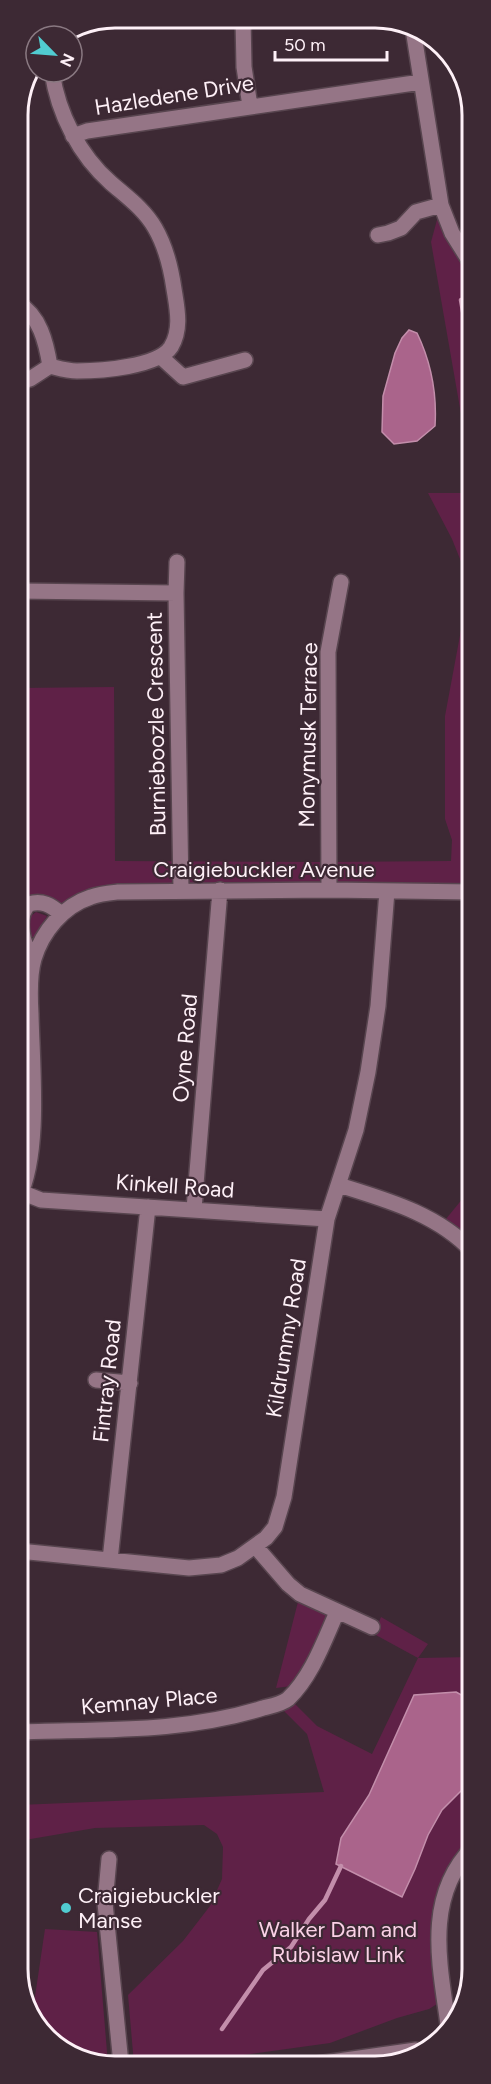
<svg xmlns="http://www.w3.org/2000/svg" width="491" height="2084" viewBox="0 0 491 2084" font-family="Figtree,sans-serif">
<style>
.green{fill:#5f2147}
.water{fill:#aa648b;stroke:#c38eab;stroke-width:1.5}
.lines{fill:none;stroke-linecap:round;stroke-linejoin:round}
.stream{stroke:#c38eab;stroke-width:4.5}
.minor-casing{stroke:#58454f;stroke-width:18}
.minor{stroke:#957586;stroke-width:15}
.poi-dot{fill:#51ccd1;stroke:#3d2934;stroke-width:2}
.labels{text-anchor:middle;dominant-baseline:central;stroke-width:4.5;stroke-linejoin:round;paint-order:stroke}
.street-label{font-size:22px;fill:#fef0f7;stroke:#3d2934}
.poi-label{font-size:22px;fill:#fef0f7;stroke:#3d2934;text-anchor:start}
.park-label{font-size:22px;fill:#fad1e6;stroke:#3d2934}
.rim{fill:none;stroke:#fef0f7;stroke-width:3}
</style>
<rect width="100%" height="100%" fill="#3d2934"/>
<!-- green -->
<path class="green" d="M 441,205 L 472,265 L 472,477 L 431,242 Z
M 428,493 L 472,493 L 472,892 L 118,892 L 61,914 L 52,906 L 25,908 L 33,961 L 33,1127 L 19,1197 L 18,688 L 114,687 L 115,861 L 329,862 L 451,861 L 452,840 L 445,819 L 445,716 L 461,630 L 466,574 L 452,539 Z
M 36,912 L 47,916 L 34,937 L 30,937 L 27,919 Z
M 473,1186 L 473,1252 L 441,1225 Z
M 300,1594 L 337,1612 L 299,1685 L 276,1688 Z
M 381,1617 L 428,1644 L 418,1658 L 473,1657 L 473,1836 L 454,1857 L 433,1914 L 432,1947 L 437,2004 L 429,2009 L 397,2018 L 330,2043 L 178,2064 L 134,2064 L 128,1995 L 183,1941 L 210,1906 L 222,1879 L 223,1847 L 217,1834 L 204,1825 L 95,1828 L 19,1841 L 19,1805 L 324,1792 L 307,1734 L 277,1704 L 289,1698 L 317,1726 L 372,1754 L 418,1658 L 374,1634 Z
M 45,1929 L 97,1932 L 108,2064 L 96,2064 L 46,2037 L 33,2010 Z"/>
<!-- water -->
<path class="water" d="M 409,330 L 417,333 C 431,362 437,394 435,426 L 417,441 L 394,444 L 382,432 L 383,396 L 395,353 L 402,338 Z
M 456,1692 L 467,1698 L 473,1705 L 473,1779 L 442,1810 L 428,1835 L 415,1869 L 402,1897 L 336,1864 L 341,1838 L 369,1795 L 414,1695 Z"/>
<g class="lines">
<!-- stream -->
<path class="stream" d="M 461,300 L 472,362
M 222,2029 L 263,1970 L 291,1947 L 309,1919 L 325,1900 L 341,1866"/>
<defs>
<path id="minor" d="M 243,19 L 244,67 L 250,106
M 413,29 L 441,205 L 452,233 L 472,265
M 73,136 L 87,131 L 421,82
M 378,235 L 388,233 L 401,228 L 416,212 L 441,205
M 18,303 C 40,316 46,342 50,366 L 30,379 L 18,382
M 161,357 L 183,377 L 245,360
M 50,366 C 58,368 68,371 77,371 C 100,371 158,367 171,347 C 182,329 177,308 174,289 C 171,268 166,247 155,228 C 144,209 127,197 111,183 C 79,155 58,113 52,72
M 18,591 L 176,593 L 181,890
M 176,593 L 177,562
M 329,890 L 328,652 L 341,582
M 33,961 C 24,945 14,919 29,904 C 42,900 51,905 61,914
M 339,1185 C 387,1200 438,1214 473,1252
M 21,1192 L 41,1200 L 327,1219
M 19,1197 C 41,1151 32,1066 31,1014 C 30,997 29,976 34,959 C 42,932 63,906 91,897 C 99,894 109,893 118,892 L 329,890 L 472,892
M 194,1209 L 220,890
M 96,1380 L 130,1383
M 256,1547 L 288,1584 L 300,1594 L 372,1627
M 19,1551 L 189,1568 L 221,1565 L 238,1558 L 266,1538 L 275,1527 L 284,1497 L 327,1219 L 356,1130 L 368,1072 L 378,1006 L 387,891
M 110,1560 L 148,1207
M 19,1732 C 100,1729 184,1733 263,1708 C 271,1706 282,1704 288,1699 C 312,1676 324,1641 337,1612
M 109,1859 L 105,1903 L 121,2064
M 449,2032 C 441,1969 422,1899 473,1847
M 310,2065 L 416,2050"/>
</defs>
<!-- minor casing -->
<use href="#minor" class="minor-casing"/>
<!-- minor -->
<use href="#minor" class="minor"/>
</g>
<!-- markers -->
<circle class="poi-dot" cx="66" cy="1908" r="6"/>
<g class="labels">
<!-- street labels -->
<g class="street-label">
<text transform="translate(174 95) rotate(-9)">Hazledene Drive</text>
<text transform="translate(156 724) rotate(-91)">Burnieboozle Crescent</text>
<text transform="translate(308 735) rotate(-89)">Monymusk Terrace</text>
<text x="264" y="869">Craigiebuckler Avenue</text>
<text transform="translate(185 1048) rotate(-85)">Oyne Road</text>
<text transform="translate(175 1186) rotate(4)">Kinkell Road</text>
<text transform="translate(286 1338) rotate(-81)">Kildrummy Road</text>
<text transform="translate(107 1381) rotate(-84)">Fintray Road</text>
<text transform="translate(149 1701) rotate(-5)">Kemnay Place</text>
</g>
<!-- poi labels -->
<g class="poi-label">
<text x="78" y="1895">Craigiebuckler<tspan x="78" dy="25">Manse</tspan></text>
</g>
<!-- park labels -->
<g class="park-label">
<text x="338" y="1929">Walker Dam and<tspan x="338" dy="25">Rubislaw Link</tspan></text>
</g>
</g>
<!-- crop -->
<path d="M0 0H491V2084H0ZM115 28H375A87 87 0 0 1 462 115V1969A87 87 0 0 1 375 2056H115A87 87 0 0 1 28 1969V115A87 87 0 0 1 115 28Z" fill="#3d2934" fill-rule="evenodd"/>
<path class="rim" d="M115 28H375A87 87 0 0 1 462 115V1969A87 87 0 0 1 375 2056H115A87 87 0 0 1 28 1969V115A87 87 0 0 1 115 28Z"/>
<!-- north arrow -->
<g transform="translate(54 54) rotate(115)"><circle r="28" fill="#3d2934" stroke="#8a7982" stroke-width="1.5"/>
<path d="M0-4.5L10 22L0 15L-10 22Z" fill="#51ccd1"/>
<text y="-9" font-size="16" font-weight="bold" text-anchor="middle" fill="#fef0f7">N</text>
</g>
<!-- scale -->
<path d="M275 51v9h112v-9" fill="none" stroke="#fef0f7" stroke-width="3"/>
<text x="284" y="51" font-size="18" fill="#fef0f7" stroke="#3d2934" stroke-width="4.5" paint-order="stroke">50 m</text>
</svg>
